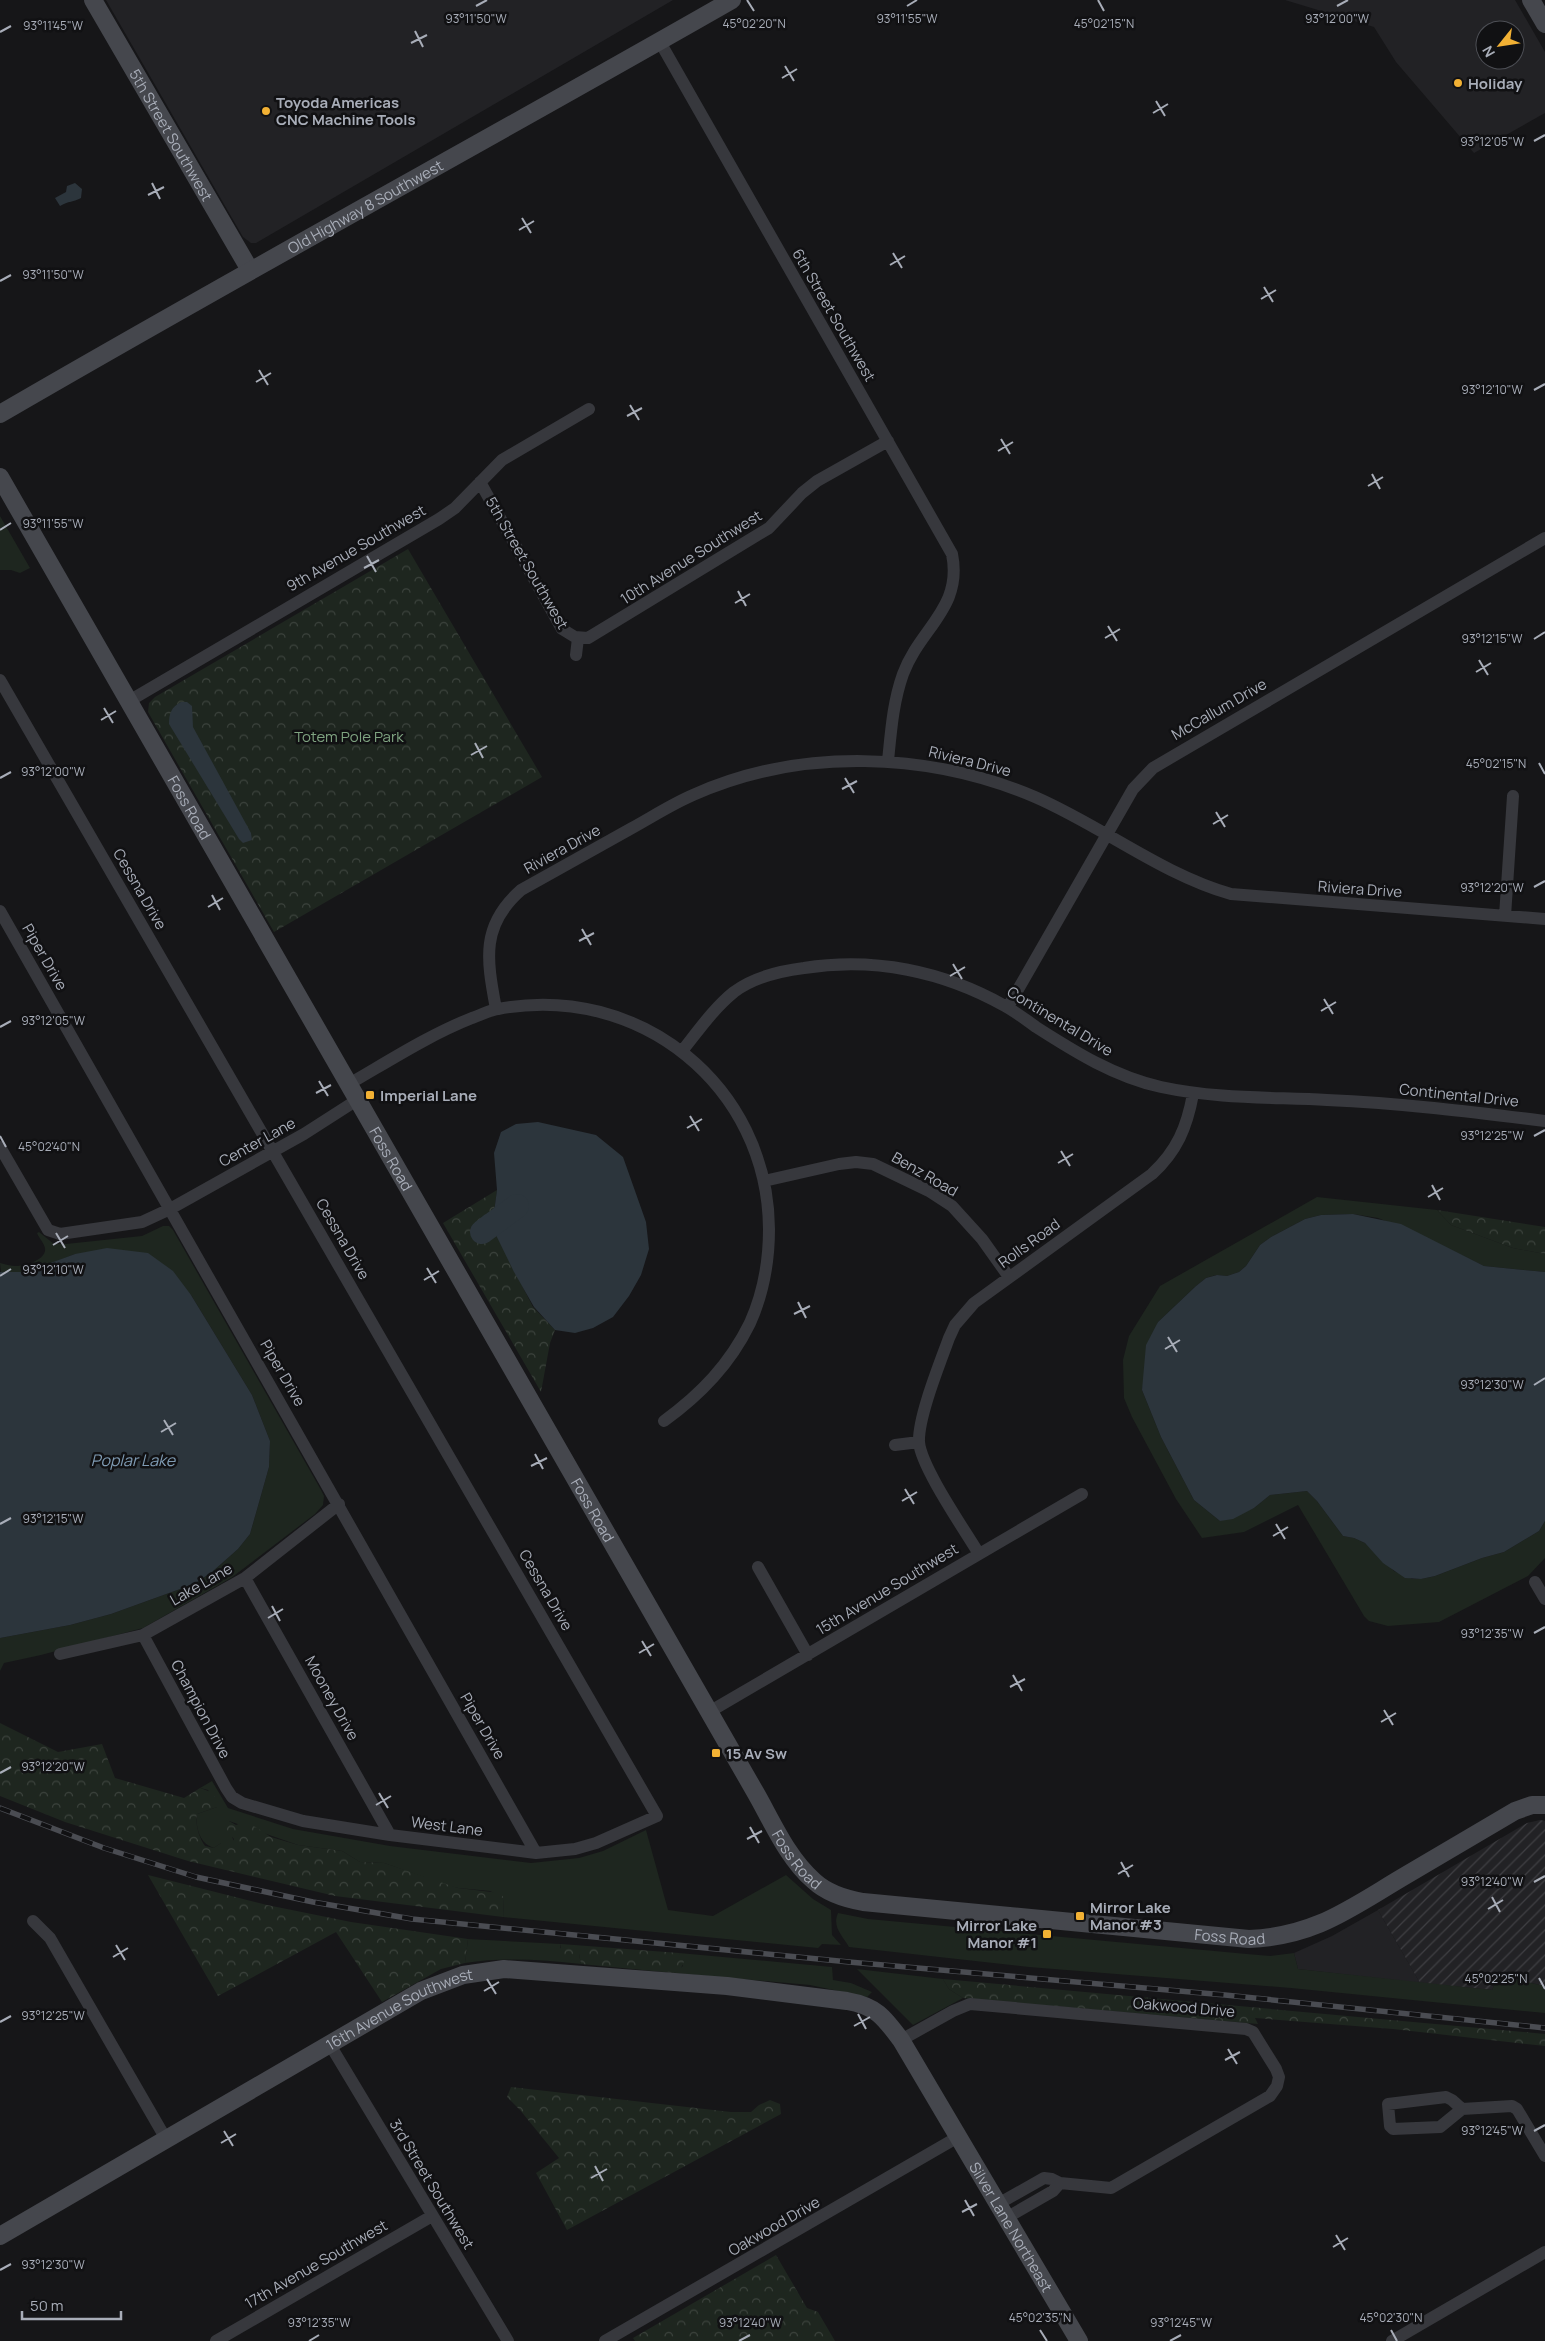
<svg xmlns="http://www.w3.org/2000/svg" width="1545" height="2341" viewBox="0 0 1545 2341" font-family="Manrope,sans-serif">
<style>
.built{fill:#222225;fill-rule:evenodd}
.industrial{fill:url(#industrial-furrows)}
.grass{fill:#1e261f}
.forest{fill:url(#forest-crowns)}
.water{fill:#2c353c}
.lines{fill:none;stroke-linecap:round;stroke-linejoin:round}
.river{stroke:#2c353c;stroke-width:24}
.street{stroke:#37383d;stroke-width:12}
.secondary{stroke:#45474d;stroke-width:18}
.rail-casing{stroke:#4a4c52;stroke-width:5.5}
.rail{stroke:#111113;stroke-width:4;stroke-dasharray:11;stroke-linecap:butt}
.ticks{fill:none;stroke:#a8adb8;stroke-width:2}
.poi-dot{fill:#f2b134;stroke:#111113;stroke-width:2}
.labels{text-anchor:middle;dominant-baseline:central;stroke-width:5;stroke-linejoin:round;paint-order:stroke}
.poi-label{font-size:15px;font-weight:bold;fill:#a8adb8;stroke:#111113;text-anchor:start}
.street-label{font-size:15px;fill:#a8adb8;stroke:#111113}
.park-label{font-size:15px;fill:#7fa381;stroke:#111113}
.water-label{font-size:16px;font-style:italic;fill:#7f9bb3;stroke:#111113}
.ticks-label{font-size:12px;text-anchor:middle;fill:#a8adb8;stroke:#111113;stroke-width:5;stroke-linejoin:round;paint-order:stroke}
</style>
<defs>
<pattern id="industrial-furrows" width="10" height="10" patternUnits="userSpaceOnUse" patternTransform="scale(1.25)"><rect width="10" height="10" fill="#222225"/><path d="M-1 1l2-2M0 10L10 0M9 11l2-2" fill="none" stroke="#3f3f43"/></pattern>
<pattern id="forest-crowns" width="20" height="18" patternUnits="userSpaceOnUse" patternTransform="scale(1.25)"><rect width="20" height="18" fill="#1e261f"/><path d="M2 6a3 3 0 1 1 6 0M12 15a3 3 0 1 1 6 0" fill="none" stroke="#3c433d"/></pattern>
</defs>
<rect width="100%" height="100%" fill="#161618"/>
<!-- built -->
<path class="built" d="M 106,0 L 673,0 L 256,243 L 251,243 L 243,237 Z
M 1285,0 L 1515,0 L 1545,52 L 1545,113 L 1474,153 L 1396,62 L 1374,27 ZM 1485,30 L 1515,30 L 1515,60 L 1485,60 Z
M 1378,1910 L 1420,1983 L 1298,1969 L 1294,1953 L 1332,1936 Z"/>
<!-- industrial -->
<path class="industrial" d="M 1540,1820 L 1545,1821 L 1545,1986 L 1498,1976 L 1492,1990 L 1420,1983 L 1378,1910 L 1527,1823 Z"/>
<!-- grass -->
<path class="grass" d="M 0,516 L 30,568 L 20,573 L 11,570 L 0,570 Z
M 1317,1197 L 1437,1210 L 1451,1225 L 1513,1248 L 1545,1254 L 1545,1272 L 1484,1266 L 1427,1238 L 1378,1218 L 1353,1214 L 1321,1215 L 1305,1219 L 1271,1237 L 1260,1245 L 1246,1266 L 1239,1272 L 1227,1276 L 1216,1275 L 1206,1278 L 1196,1286 L 1158,1322 L 1142,1390 L 1161,1437 L 1194,1500 L 1220,1521 L 1254,1508 L 1270,1495 L 1307,1491 L 1317,1501 L 1343,1536 L 1354,1538 L 1365,1543 L 1394,1571 L 1412,1579 L 1421,1579 L 1435,1576 L 1482,1558 L 1504,1552 L 1539,1531 L 1545,1521 L 1545,1558 L 1528,1576 L 1439,1622 L 1388,1626 L 1369,1621 L 1364,1616 L 1298,1505 L 1244,1532 L 1202,1538 L 1176,1499 L 1132,1417 L 1124,1398 L 1123,1360 L 1129,1336 L 1160,1286 Z
M 163,1226 L 169,1226 L 173,1230 L 321,1490 L 324,1496 L 323,1505 L 315,1514 L 231,1578 L 143,1628 L 41,1655 L 4,1663 L 0,1671 L 0,1638 L 70,1625 L 111,1614 L 194,1584 L 212,1572 L 238,1549 L 250,1534 L 269,1467 L 270,1441 L 252,1395 L 191,1295 L 75,1254 L 26,1273 L 1,1272 L 0,1263 C 5,1264 11,1266 16,1266 C 24,1266 47,1260 45,1248 C 44,1243 39,1238 37,1233 L 39,1232 L 54,1244 L 66,1244 L 142,1236 Z
M 212,1781 L 228,1808 L 293,1829 L 390,1846 L 531,1863 L 579,1858 L 603,1851 L 646,1830 L 668,1910 L 713,1916 L 786,1875 L 813,1899 L 831,1910 L 832,1935 L 841,1945 L 822,1944 L 818,1948 L 503,1917 L 504,1898 L 490,1891 L 458,1888 L 446,1885 L 384,1863 L 360,1862 L 342,1851 L 298,1845 L 229,1821 L 226,1829 L 231,1833 L 234,1842 L 232,1844 L 221,1843 L 214,1848 C 200,1844 195,1828 197,1814 L 217,1807 L 208,1790 L 200,1788 Z
M 838,1913 L 868,1919 L 1247,1954 L 1270,1956 L 1294,1953 L 1298,1969 L 1492,1990 L 1498,1976 L 1545,1986 L 1545,2013 L 1291,1988 L 1029,1967 L 849,1947 C 842,1935 832,1927 838,1913 Z
M 468,1939 L 561,1944 L 560,1948 L 579,1954 L 581,1964 C 542,1960 505,1957 465,1963 Z
M 679,1953 L 832,1967 L 833,1980 L 851,1983 L 872,1992 L 867,1997 L 810,1985 L 674,1973 L 683,1966 Z
M 857,1969 L 943,1979 L 949,1989 L 963,1998 L 913,2025 Z"/>
<!-- forest -->
<path class="forest" d="M 408,549 L 542,777 L 274,932 L 148,712 L 149,703 L 155,697 Z
M 497,1190 L 492,1227 L 533,1307 L 555,1330 L 550,1343 L 541,1392 L 443,1223 Z
M 1437,1210 L 1545,1227 L 1545,1254 L 1513,1248 L 1451,1225 Z
M 0,1723 L 58,1752 L 102,1744 L 115,1778 L 184,1798 L 200,1788 L 211,1792 L 218,1801 L 217,1807 L 197,1814 C 195,1825 199,1837 205,1846 L 214,1848 L 221,1843 L 232,1843 L 234,1839 L 223,1826 L 224,1822 L 229,1821 L 236,1825 L 246,1821 L 271,1837 L 298,1845 L 342,1851 L 360,1862 L 384,1863 L 458,1888 L 500,1893 L 504,1898 L 503,1917 L 335,1896 L 188,1861 L 65,1822 L 0,1796 Z
M 148,1875 L 267,1905 L 351,1922 L 468,1939 L 465,1963 L 441,1969 L 382,2002 L 336,1932 L 218,1996 Z
M 561,1944 L 679,1953 L 684,1962 L 680,1970 L 674,1973 L 581,1964 L 579,1954 L 563,1955 L 560,1953 Z
M 943,1979 L 1545,2034 L 1545,2046 L 1393,2029 L 1255,2018 L 1258,2024 L 963,1998 L 949,1989 Z
M 511,2087 L 731,2112 L 751,2112 L 759,2105 L 770,2100 L 780,2104 L 781,2114 L 567,2230 L 536,2173 L 559,2158 L 520,2110 L 507,2097 Z
M 776,2255 L 807,2308 L 818,2312 L 835,2341 L 635,2341 L 633,2338 Z"/>
<!-- water -->
<path class="water" d="M 75,183 L 82,189 L 81,198 C 74,202 68,201 60,206 L 55,198 L 66,192 L 67,186 Z
M 181,702 L 187,702 L 192,706 L 193,727 L 251,833 L 252,840 L 243,843 L 239,839 L 169,724 C 169,714 171,707 181,702 Z
M 538,1122 L 596,1135 L 623,1157 L 646,1222 L 649,1249 L 641,1275 L 629,1296 L 613,1317 L 593,1328 L 575,1333 L 555,1330 L 534,1307 L 514,1272 L 492,1227 L 497,1190 L 494,1153 L 501,1132 L 516,1124 Z
M 1353,1214 L 1401,1224 L 1484,1266 L 1545,1272 L 1545,1521 L 1539,1531 L 1504,1552 L 1482,1558 L 1435,1576 L 1421,1579 L 1405,1578 L 1383,1563 L 1365,1543 L 1354,1538 L 1343,1536 L 1317,1501 L 1307,1491 L 1270,1495 L 1254,1508 L 1233,1519 L 1220,1521 L 1194,1500 L 1161,1437 L 1142,1390 L 1146,1345 L 1158,1322 L 1196,1286 L 1206,1278 L 1217,1275 L 1227,1276 L 1239,1272 L 1246,1266 L 1260,1245 L 1271,1237 L 1305,1219 L 1321,1215 Z
M 107,1248 L 148,1253 L 173,1271 L 191,1295 L 252,1395 L 270,1441 L 269,1467 L 250,1534 L 238,1549 L 212,1572 L 194,1584 L 111,1614 L 70,1625 L 0,1638 L 0,1272 L 26,1272 L 75,1254 Z"/>
<g class="lines">
<!-- river -->
<path class="river" d="M 492,1224 L 482,1232 L 517,1206"/>
<!-- street -->
<path class="street" d="M 660,42 L 952,554 C 963,608 920,628 903,674 C 893,702 891,731 888,761
M 480,482 L 562,629 L 575,637 L 588,638 L 769,528 L 802,493 L 817,481 L 888,441
M 576,655 L 578,638
M 0,680 L 657,1816 L 596,1843 L 575,1849 L 536,1853 L 390,1835 L 303,1821 L 242,1803 L 232,1797 L 226,1788 L 143,1635
M 129,701 L 439,519 L 455,508 L 502,460 L 589,409
M 0,911 L 536,1853
M 1505,916 L 1513,796
M 1008,1007 L 1133,789 L 1153,768 L 1545,538
M 496,1009 C 487,960 480,926 521,890 C 558,869 595,849 632,828 C 652,817 672,804 693,795 C 800,747 929,752 1035,797 C 1102,826 1161,874 1231,894 L 1545,919
M 682,1051 C 698,1031 714,1008 734,992 C 754,977 780,971 804,968 C 874,957 943,971 1005,1006 C 1016,1012 1026,1020 1036,1027 C 1075,1052 1115,1077 1161,1087 C 1217,1099 1271,1097 1327,1100 C 1400,1103 1473,1112 1545,1121
M 349,1084 C 389,1061 429,1035 472,1018 C 481,1015 490,1010 498,1009 C 639,982 768,1086 769,1229 C 769,1261 763,1294 750,1323 C 730,1364 701,1394 664,1421
M 0,1147 L 48,1230 L 60,1234 L 142,1222 L 170,1209 L 304,1134 L 357,1100
M 764,1181 L 839,1164 L 856,1162 L 873,1164 L 929,1191 L 952,1206 L 982,1239 L 1009,1277
M 895,1445 L 919,1442
M 979,1554 C 964,1529 921,1467 919,1442 C 918,1417 940,1363 949,1338 L 955,1325 L 974,1303 L 1152,1174 C 1177,1151 1187,1127 1193,1094
M 758,1567 L 808,1655
M 245,1578 L 390,1835
M 1535,1582 L 1545,1599
M 60,1654 L 143,1635 L 245,1578 L 339,1504
M 709,1712 L 1082,1494
M 33,1921 L 50,1938 L 166,2139
M 901,2040 L 953,2011 L 970,2004 L 1246,2029 L 1253,2032 L 1276,2069 L 1279,2077 L 1277,2086 L 1270,2096 L 1111,2188 L 1060,2183 L 1052,2179 L 1044,2178 L 998,2204
M 329,2043 L 508,2341
M 1462,2109 L 1452,2100 L 1446,2097 L 1388,2104 L 1390,2126 L 1393,2129 L 1440,2127 L 1462,2109 L 1512,2106 L 1517,2109 L 1545,2156
M 1006,2218 L 1053,2191 L 1060,2183
M 216,2341 L 432,2216
M 605,2341 L 958,2137
M 1392,2341 L 1545,2252"/>
<!-- secondary -->
<g class="secondary">
<path id="s1" d="M 93,0 L 250,270"/>
<path d="M 1531,0 L 1545,24"/>
<path id="s2" d="M 0,414 C 242,273 489,139 732,0"/>
<path id="s3" d="M 0,477 L 754,1790 C 771,1819 787,1858 814,1881 C 827,1893 846,1899 863,1902 L 1249,1939 C 1315,1936 1349,1909 1403,1877 C 1440,1855 1478,1833 1515,1811 L 1532,1805 L 1545,1805"/>
<path id="s4" d="M 0,2236 L 421,1991 L 463,1975 L 504,1969 L 727,1986 L 847,2001 C 876,2006 884,2017 901,2040 L 1079,2341"/>
</g>
<defs>
<path id="rail" d="M 0,1808 L 104,1848 L 196,1877 L 313,1902 L 412,1919 L 849,1962 L 1225,1995 L 1545,2028"/>
</defs>
<!-- rail casing -->
<use href="#rail" class="rail-casing"/>
<!-- rail -->
<use href="#rail" class="rail"/>
</g>
<!-- ticks -->
<path class="ticks" d="M 747,0 L 754,11M 1098,0 L 1104,11M 476,6 L 487,0M 907,6 L 917,0M 1337,6 L 1348,0M 415,31 L 423,47M 0,32 L 11,26M 411,43 L 427,35M 785,66 L 794,81M 782,78 L 797,69M 1156,101 L 1165,116M 1153,113 L 1168,104M 1534,141 L 1545,135M 152,183 L 160,199M 148,195 L 164,187M 522,218 L 531,233M 519,230 L 534,221M 893,253 L 902,268M 890,265 L 905,256M 0,281 L 11,275M 1264,287 L 1273,302M 1261,299 L 1276,290M 259,370 L 268,385M 256,382 L 271,373M 1534,390 L 1545,384M 630,405 L 639,420M 627,416 L 642,408M 1001,439 L 1010,454M 998,451 L 1013,442M 1372,474 L 1380,489M 1368,486 L 1383,477M 0,530 L 11,523M 367,556 L 376,572M 364,568 L 379,560M 738,591 L 746,606M 735,603 L 750,594M 1108,626 L 1117,641M 1105,638 L 1120,629M 1534,639 L 1545,632M 1479,660 L 1488,675M 1476,672 L 1491,663M 104,708 L 113,723M 101,720 L 116,711M 475,743 L 483,758M 471,755 L 487,746M 1539,763 L 1545,774M 0,778 L 11,772M 845,778 L 854,793M 842,789 L 857,781M 1216,812 L 1225,827M 1213,824 L 1228,815M 1534,887 L 1545,881M 212,895 L 220,910M 208,907 L 223,898M 582,929 L 591,945M 579,941 L 594,933M 953,964 L 962,979M 950,976 L 965,967M 1324,999 L 1333,1014M 1321,1011 L 1336,1002M 0,1027 L 11,1021M 319,1081 L 328,1096M 316,1093 L 331,1085M 690,1116 L 699,1131M 687,1128 L 702,1119M 0,1136 L 6,1147M 1534,1136 L 1545,1130M 1061,1151 L 1070,1166M 1058,1163 L 1073,1154M 1432,1185 L 1440,1200M 1428,1197 L 1443,1188M 56,1233 L 65,1248M 53,1245 L 68,1236M 427,1268 L 436,1283M 0,1276 L 11,1269M 424,1280 L 439,1271M 798,1302 L 806,1318M 794,1314 L 810,1306M 1168,1337 L 1177,1352M 1165,1349 L 1180,1340M 1534,1385 L 1545,1378M 164,1420 L 173,1435M 161,1432 L 176,1423M 535,1454 L 543,1469M 531,1466 L 547,1458M 905,1489 L 914,1504M 902,1501 L 917,1492M 0,1524 L 11,1518M 1276,1524 L 1285,1539M 1273,1536 L 1288,1527M 272,1606 L 280,1621M 268,1618 L 283,1609M 1534,1633 L 1545,1627M 642,1641 L 651,1656M 639,1653 L 654,1644M 1013,1675 L 1022,1691M 1010,1687 L 1025,1679M 1384,1710 L 1393,1725M 1381,1722 L 1396,1713M 0,1773 L 11,1767M 379,1793 L 388,1808M 376,1805 L 391,1796M 750,1827 L 759,1843M 747,1839 L 762,1831M 1121,1862 L 1129,1877M 1118,1874 L 1133,1865M 1534,1882 L 1545,1876M 1492,1897 L 1500,1912M 1488,1909 L 1503,1900M 116,1945 L 125,1960M 113,1957 L 128,1948M 1539,1978 L 1545,1989M 487,1979 L 496,1994M 484,1991 L 499,1982M 858,2014 L 866,2029M 0,2022 L 11,2016M 854,2026 L 870,2017M 1228,2049 L 1237,2064M 1225,2060 L 1240,2052M 224,2131 L 233,2146M 1534,2131 L 1545,2125M 221,2143 L 236,2134M 595,2166 L 603,2181M 591,2178 L 607,2169M 965,2200 L 974,2216M 962,2212 L 977,2204M 1336,2235 L 1345,2250M 1333,2247 L 1348,2238M 0,2270 L 11,2264M 1040,2330 L 1047,2341M 1391,2330 L 1397,2341M 309,2341 L 319,2335M 739,2341 L 750,2335M 1170,2341 L 1181,2335"/>
<!-- markers -->
<g class="poi-dot">
<circle cx="1458" cy="83" r="5"/>
<circle cx="266" cy="111" r="5"/>
<rect x="365" y="1090" width="10" height="10" rx="2.5"/>
<rect x="711" y="1748" width="10" height="10" rx="2.5"/>
<rect x="1075" y="1911" width="10" height="10" rx="2.5"/>
<rect x="1042" y="1929" width="10" height="10" rx="2.5"/>
</g>
<g class="labels">
<!-- poi labels -->
<g class="poi-label">
<text x="1468" y="83">Holiday</text>
<text x="276" y="102">Toyoda Americas<tspan x="276" dy="17">CNC Machine Tools</tspan></text>
<text x="380" y="1095">Imperial Lane</text>
<text x="726" y="1753">15 Av Sw</text>
<text x="1090" y="1907">Mirror Lake<tspan x="1090" dy="17">Manor #3</tspan></text>
<text x="1037" y="1925" text-anchor="end">Mirror Lake<tspan x="1037" dy="17">Manor #1</tspan></text>
</g>
<!-- street labels -->
<g class="street-label">
<text stroke="none"><textPath href="#s1" startOffset="156">5th Street Southwest</textPath></text>
<text stroke="none"><textPath href="#s2" startOffset="420">Old Highway 8 Southwest</textPath></text>
<text transform="translate(834 315) rotate(60)">6th Street Southwest</text>
<text transform="translate(356 548) rotate(-30)">9th Avenue Southwest</text>
<text transform="translate(691 557) rotate(-32)">10th Avenue Southwest</text>
<text transform="translate(527 563) rotate(60)">5th Street Southwest</text>
<text transform="translate(1219 709) rotate(-30)">McCallum Drive</text>
<text transform="translate(970 761) rotate(14)">Riviera Drive</text>
<text stroke="none"><textPath href="#s3" startOffset="381">Foss Road</textPath></text>
<text transform="translate(562 849) rotate(-29)">Riviera Drive</text>
<text transform="translate(140 889) rotate(60)">Cessna Drive</text>
<text transform="translate(1360 889) rotate(4)">Riviera Drive</text>
<text transform="translate(45 957) rotate(60)">Piper Drive</text>
<text transform="translate(1060 1021) rotate(31)">Continental Drive</text>
<text transform="translate(1459 1095) rotate(6)">Continental Drive</text>
<text transform="translate(257 1142) rotate(-29)">Center Lane</text>
<text stroke="none"><textPath href="#s3" startOffset="786">Foss Road</textPath></text>
<text transform="translate(925 1174) rotate(30)">Benz Road</text>
<text transform="translate(343 1239) rotate(60)">Cessna Drive</text>
<text transform="translate(1029 1243) rotate(-36)">Rolls Road</text>
<text transform="translate(283 1373) rotate(60)">Piper Drive</text>
<text stroke="none"><textPath href="#s3" startOffset="1191">Foss Road</textPath></text>
<text transform="translate(201 1584) rotate(-30)">Lake Lane</text>
<text transform="translate(887 1589) rotate(-31)">15th Avenue Southwest</text>
<text transform="translate(546 1590) rotate(60)">Cessna Drive</text>
<text transform="translate(332 1698) rotate(61)">Mooney Drive</text>
<text transform="translate(201 1709) rotate(62)">Champion Drive</text>
<text transform="translate(483 1726) rotate(60)">Piper Drive</text>
<text transform="translate(447 1826) rotate(7)">West Lane</text>
<text stroke="none"><textPath href="#s3" startOffset="1596">Foss Road</textPath></text>
<text stroke="none"><textPath href="#s3" startOffset="2046">Foss Road</textPath></text>
<text transform="translate(1184 2007) rotate(5)">Oakwood Drive</text>
<text stroke="none"><textPath href="#s4" startOffset="460">16th Avenue Southwest</textPath></text>
<text transform="translate(432 2184) rotate(59)">3rd Street Southwest</text>
<text transform="translate(774 2226) rotate(-30)">Oakwood Drive</text>
<text stroke="none"><textPath href="#s4" startOffset="1204">Silver Lane Northeast</textPath></text>
<text transform="translate(316 2264) rotate(-30)">17th Avenue Southwest</text>
</g>
<!-- park labels -->
<g class="park-label">
<text x="349" y="736">Totem Pole Park</text>
</g>
<!-- water labels -->
<g class="water-label">
<text x="133" y="1460">Poplar Lake</text>
</g>
</g>
<g class="ticks-label">
<text x="476" y="23">93°11'50"W</text>
<text x="907" y="23">93°11'55"W</text>
<text x="1337" y="23">93°12'00"W</text>
<text x="754" y="28">45°02'20"N</text>
<text x="1104" y="28">45°02'15"N</text>
<text x="53" y="30">93°11'45"W</text>
<text x="1492" y="146">93°12'05"W</text>
<text x="53" y="279">93°11'50"W</text>
<text x="1492" y="394">93°12'10"W</text>
<text x="53" y="528">93°11'55"W</text>
<text x="1492" y="643">93°12'15"W</text>
<text x="1496" y="768">45°02'15"N</text>
<text x="53" y="776">93°12'00"W</text>
<text x="1492" y="892">93°12'20"W</text>
<text x="53" y="1025">93°12'05"W</text>
<text x="1492" y="1140">93°12'25"W</text>
<text x="49" y="1151">45°02'40"N</text>
<text x="53" y="1274">93°12'10"W</text>
<text x="1492" y="1389">93°12'30"W</text>
<text x="53" y="1523">93°12'15"W</text>
<text x="1492" y="1638">93°12'35"W</text>
<text x="53" y="1771">93°12'20"W</text>
<text x="1492" y="1886">93°12'40"W</text>
<text x="1496" y="1983">45°02'25"N</text>
<text x="53" y="2020">93°12'25"W</text>
<text x="1492" y="2135">93°12'45"W</text>
<text x="53" y="2269">93°12'30"W</text>
<text x="1040" y="2322">45°02'35"N</text>
<text x="1391" y="2322">45°02'30"N</text>
<text x="319" y="2327">93°12'35"W</text>
<text x="750" y="2327">93°12'40"W</text>
<text x="1181" y="2327">93°12'45"W</text>
</g>
<!-- north arrow -->
<g transform="translate(1500 45) rotate(240)"><circle r="24" fill="#111113" stroke="#4d4f55"/>
<path d="M0-4L9 19L0 12L-9 19Z" fill="#f2b134"/>
<text y="-8" font-size="14" font-weight="bold" text-anchor="middle" fill="#a8adb8">N</text>
</g>
<!-- scale -->
<path d="M22 2311v8h99v-8" fill="none" stroke="#a8adb8" stroke-width="2.5"/>
<text x="30" y="2311" font-size="15" fill="#a8adb8" stroke="#111113" stroke-width="4" paint-order="stroke">50 m</text>
</svg>
